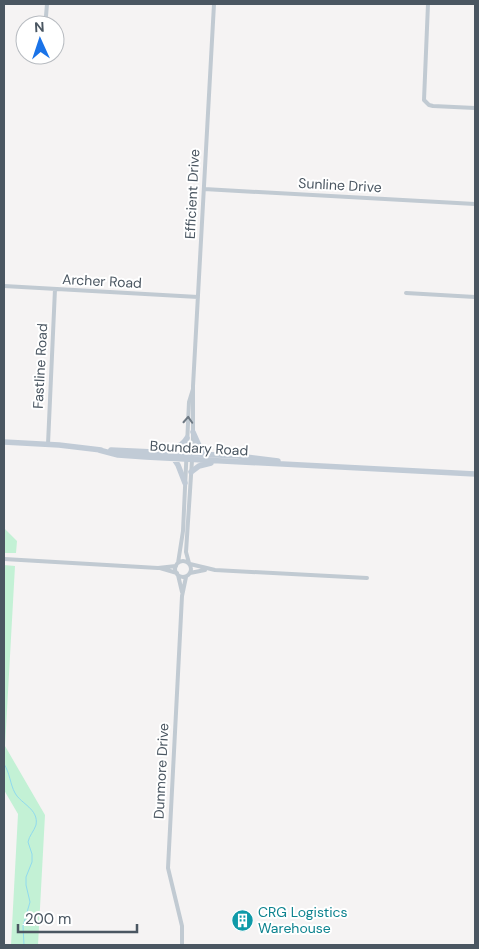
<svg xmlns="http://www.w3.org/2000/svg" width="479" height="949" viewBox="0 0 479 949" font-family="'DM Sans',sans-serif">
<style>
.green{fill:#c3f1d5}
.lines{fill:none;stroke-linecap:round;stroke-linejoin:round}
.stream{stroke:#90daee;stroke-width:1}
.minor{stroke:#c1cad2;stroke-width:4}
.secondary{stroke:#c1cbd6;stroke-width:5.5}
.oneway{stroke:#6e7983}
.labels{text-anchor:middle;dominant-baseline:central;stroke-width:4;stroke-linejoin:round;paint-order:stroke}
.street-label{font-size:14px;fill:#4a5661;stroke:#fff}
.culture-label{font-size:14px;fill:#0d838f;stroke:#fff;text-anchor:start}
</style>
<rect width="100%" height="100%" fill="#f5f3f3"/>
<!-- green -->
<path class="green" d="M 4,528 L 17,541 L 16,553 L 4,553 Z
M 4,565 L 15,566 L 5,746 L 45,815 L 38,945 L 11,945 L 18,814 L 4,790 Z"/>
<g class="lines">
<!-- stream -->
<path class="stream" d="M 4,540 L 4,552
M 4,573 L 4,567
M 4,764 C 10,773 10,784 15,793 C 21,804 39,809 36,825 C 34,831 29,836 28,842 L 32,854 L 32,862 L 26,877 L 26,885 L 30,902 L 23,926 L 24,945"/>
<!-- minor -->
<path class="minor" d="M 428,4 L 424,100 L 429,105 L 433,106 L 475,108
M 43,25 L 46,16 L 47,4
M 204,189 L 475,204
M 4,286 L 198,297
M 406,293 L 475,297
M 48,444 L 55,289
M 4,559 L 158,568 L 176,566
M175 569a8 8 0 1 1 16 0a8 8 0 1 1-16 0Z
M 178,563 L 183,531 L 189,402 L 193,389
M 189,563 L 186,552 L 193,445 L 193,386 L 214,4
M 190,564 L 215,570 L 367,578
M 160,568 L 177,573
M 190,573 L 205,570
M 178,575 L 182,592
M 182,945 L 182,926 L 168,868 L 182,596 L 186,577"/>
<!-- secondary -->
<path class="secondary" d="M 193,432 L 201,450 L 206,454
M 4,442 L 59,445 L 101,450
M 99,450 L 118,455 L 146,457 L 475,474
M 111,450 L 238,456 L 278,461
M 162,450 C 173,448 181,448 187,438
M 174,459 L 178,465 L 185,483
M 191,472 L 199,466 L 211,463"/>
</g>
<!-- one-way arrows -->
<defs><path id="oneway-chevron" d="M-2-3.5L2.5 0L-2 3.5" fill="none" stroke-width="1.6" stroke-linecap="round" stroke-linejoin="round" transform="scale(1.25)"/></defs>
<use class="oneway" href="#oneway-chevron" transform="translate(188 420) rotate(-87)"/>
<!-- icons -->
<defs>
<symbol id="building-disc" viewBox="-11 -11 22 22"><circle r="9.5" fill="#0f9aa8" stroke="#fff"/><path d="M-4-6H4V6H1V3H-1V6H-4ZM-2.5-4.3h1.7v1.8h-1.7ZM.8-4.3h1.7v1.8H.8ZM-2.5-1h1.7V.8h-1.7ZM.8-1h1.7V.8H.8Z" fill="#fff"/></symbol>
</defs>
<g fill-rule="evenodd">
<use href="#building-disc" x="230" y="908" width="25" height="25"/>
</g>
<g class="labels">
<!-- street labels -->
<g class="street-label">
<text transform="translate(340 185) rotate(3)">Sunline Drive</text>
<text transform="translate(192 194) rotate(-87)">Efficient Drive</text>
<text transform="translate(102 281) rotate(3)">Archer Road</text>
<text transform="translate(40 366) rotate(-87)">Fastline Road</text>
<text transform="translate(199 448) rotate(3)">Boundary Road</text>
<text transform="translate(161 771) rotate(-87)">Dunmore Drive</text>
</g>
<!-- culture labels -->
<g class="culture-label">
<text x="258" y="912">CRG Logistics<tspan x="258" dy="16">Warehouse</tspan></text>
</g>
</g>
<!-- border -->
<rect width="479" height="949" fill="none" stroke="#4a5661" stroke-width="10"/>
<!-- north arrow -->
<g transform="translate(40 40) rotate(357)"><circle r="24" fill="#ffffff" stroke="#b7bbc0"/>
<path d="M0-4L9 19L0 12L-9 19Z" fill="#1a73e8"/>
<text y="-8" font-size="14" font-weight="bold" text-anchor="middle" fill="#4a5661">N</text>
</g>
<!-- scale -->
<path d="M18 924v8h119v-8" fill="none" stroke="#4a5661" stroke-width="2.5"/>
<text x="25" y="924" font-size="15" fill="#4a5661" stroke="#ffffff" stroke-width="4" paint-order="stroke">200 m</text>
</svg>
